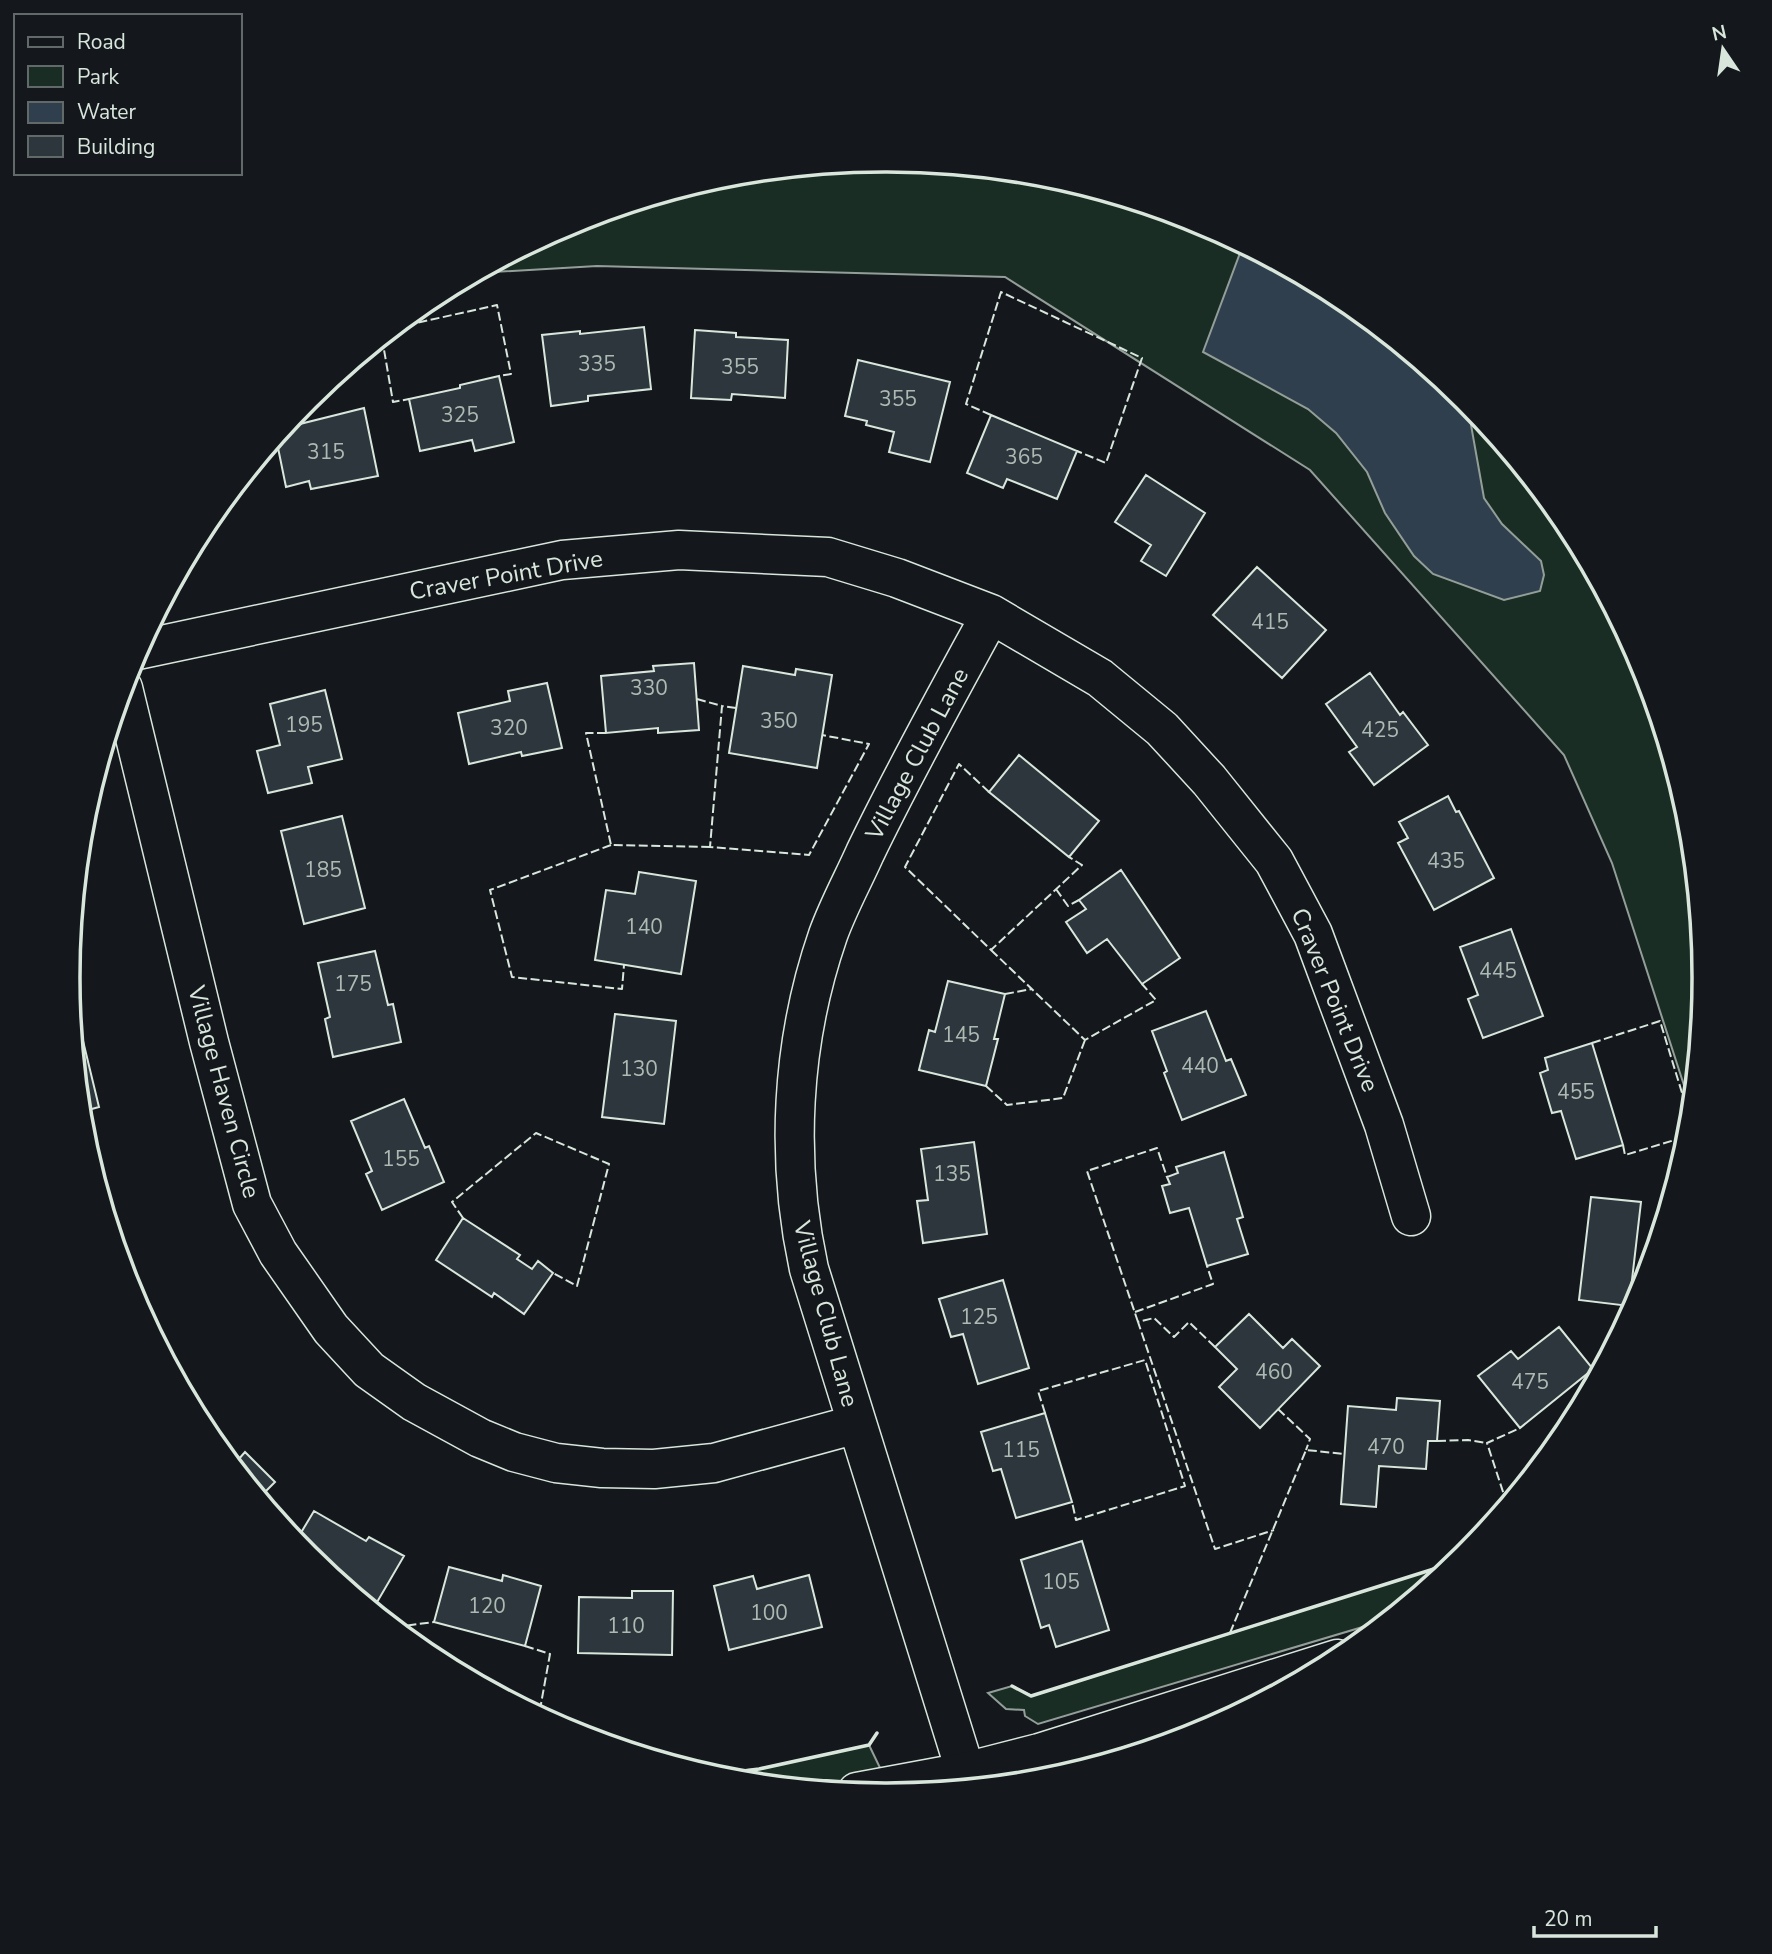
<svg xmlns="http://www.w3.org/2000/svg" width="1772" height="1954" viewBox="0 0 1772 1954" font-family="'Nunito Sans',sans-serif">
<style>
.green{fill:#1a2d24;stroke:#939e99;stroke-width:2}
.water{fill:#2f3f4d;stroke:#939e99;stroke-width:2}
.building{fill:#2c363c;stroke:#d8e6dc;stroke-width:2}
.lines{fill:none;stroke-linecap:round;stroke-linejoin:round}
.minor-casing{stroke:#d8e6dc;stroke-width:41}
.major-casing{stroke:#d8e6dc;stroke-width:41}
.minor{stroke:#14181c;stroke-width:38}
.major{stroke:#14181c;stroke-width:38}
.fence{stroke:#d8e6dc;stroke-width:2;stroke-dasharray:9 3.5;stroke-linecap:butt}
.wall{stroke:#d8e6dc;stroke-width:3.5}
.labels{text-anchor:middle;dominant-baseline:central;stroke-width:5;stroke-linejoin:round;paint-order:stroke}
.number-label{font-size:21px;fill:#adbab4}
.street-label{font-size:24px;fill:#d8e6dc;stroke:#14181c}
.rim{fill:none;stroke:#d8e6dc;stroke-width:3.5}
</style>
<rect width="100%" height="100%" fill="#14181c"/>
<!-- green -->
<path class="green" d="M 886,159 L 1046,175 L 1199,222 L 1341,297 L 1465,399 L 1566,523 L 1642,664 L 1688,818 L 1704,977 L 1691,1107 L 1612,863 L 1564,755 L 1310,470 L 1005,277 L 597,266 L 476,273 L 573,221 L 727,175 Z
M 1456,1562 L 1386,1620 L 1038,1724 L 1025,1716 L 1024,1710 L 1006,1709 L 988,1693 L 1012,1686 L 1032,1696 Z
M 869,1745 L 883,1774 L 817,1788 L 726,1779 L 707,1773 L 759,1769 Z"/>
<!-- water -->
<path class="water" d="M 1243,245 L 1341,297 L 1465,399 L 1471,407 L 1471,425 L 1484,498 L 1502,524 L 1541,561 L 1544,575 L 1540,591 L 1504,600 L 1433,574 L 1414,556 L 1385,513 L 1367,472 L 1336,433 L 1308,409 L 1203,352 Z"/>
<!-- building -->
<path class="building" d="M 644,327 L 651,389 L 588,396 L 588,401 L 551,406 L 542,335 L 580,331 L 580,334 Z
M 695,330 L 736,333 L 736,337 L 788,340 L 785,398 L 732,394 L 731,400 L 691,398 Z
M 858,360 L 950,382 L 930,462 L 889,452 L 894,432 L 866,425 L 867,421 L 845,416 Z
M 499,376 L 514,442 L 475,451 L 472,440 L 420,451 L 409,399 L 460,388 L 460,385 Z
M 364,408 L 378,476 L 311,489 L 309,481 L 286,487 L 276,438 L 284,428 Z
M 991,415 L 1077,451 L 1057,499 L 1007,479 L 1003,488 L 967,473 Z
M 1146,475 L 1205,513 L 1166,576 L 1141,561 L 1151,545 L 1115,522 Z
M 1257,567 L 1326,630 L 1282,678 L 1213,615 Z
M 694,663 L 699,730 L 658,733 L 658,728 L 606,733 L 601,676 L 654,671 L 653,666 Z
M 743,666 L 795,675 L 796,669 L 832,675 L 817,768 L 729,753 Z
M 1370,673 L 1400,715 L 1403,712 L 1428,745 L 1374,785 L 1349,752 L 1357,747 L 1326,704 Z
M 547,683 L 562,748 L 522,756 L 521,752 L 469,764 L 458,713 L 510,701 L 508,691 Z
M 325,690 L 342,759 L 308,767 L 312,783 L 268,793 L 257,751 L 280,745 L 270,704 Z
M 1019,755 L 1099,821 L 1069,857 L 989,792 Z
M 1448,796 L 1456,812 L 1459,811 L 1494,878 L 1434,910 L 1398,843 L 1408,838 L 1399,822 Z
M 342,816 L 365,908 L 304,924 L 281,831 Z
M 1121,870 L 1180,958 L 1142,984 L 1107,939 L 1087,953 L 1066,922 L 1086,909 L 1079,900 Z
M 639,872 L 696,881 L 681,974 L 595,960 L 606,890 L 635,894 Z
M 1511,929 L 1543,1016 L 1483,1038 L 1468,999 L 1478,995 L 1460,947 Z
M 375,951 L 388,1005 L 393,1004 L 401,1042 L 333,1057 L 325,1019 L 330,1017 L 318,963 Z
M 948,981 L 1005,994 L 994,1039 L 998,1039 L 986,1086 L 919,1070 L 929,1030 L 935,1032 Z
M 1206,1011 L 1226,1061 L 1231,1059 L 1246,1095 L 1182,1120 L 1164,1073 L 1167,1071 L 1152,1031 Z
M 615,1014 L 676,1021 L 664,1124 L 602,1117 Z
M 77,1016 L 99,1107 L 81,1112 L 72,1017 Z
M 1592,1043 L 1623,1145 L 1576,1159 L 1561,1111 L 1552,1113 L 1540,1073 L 1548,1070 L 1545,1058 Z
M 404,1099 L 425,1148 L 429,1146 L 444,1182 L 382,1210 L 366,1174 L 372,1171 L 351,1121 Z
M 974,1142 L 987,1234 L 923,1243 L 917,1201 L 928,1200 L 921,1149 Z
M 1224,1152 L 1243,1217 L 1237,1219 L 1248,1254 L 1207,1266 L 1189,1208 L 1170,1213 L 1162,1186 L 1170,1184 L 1167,1177 L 1178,1173 L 1176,1167 Z
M 1591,1197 L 1641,1202 L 1629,1306 L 1579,1300 Z
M 463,1218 L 520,1255 L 517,1259 L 532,1269 L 538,1261 L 553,1273 L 524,1314 L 494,1293 L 492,1297 L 436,1260 Z
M 1003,1280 L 1029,1368 L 978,1384 L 963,1334 L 951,1337 L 939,1299 Z
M 1249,1314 L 1283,1348 L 1292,1339 L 1320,1366 L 1260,1428 L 1219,1387 L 1237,1369 L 1215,1347 Z
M 1559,1327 L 1593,1369 L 1520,1428 L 1478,1376 L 1511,1351 L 1518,1359 Z
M 1397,1398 L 1440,1401 L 1437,1441 L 1428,1441 L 1426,1469 L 1379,1466 L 1376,1507 L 1341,1504 L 1348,1406 L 1396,1410 Z
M 1045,1413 L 1072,1502 L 1016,1518 L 1001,1469 L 993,1471 L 981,1432 Z
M 203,1426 L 238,1460 L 245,1452 L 275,1482 L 260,1497 Z
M 314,1511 L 366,1541 L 369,1537 L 404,1556 L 373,1609 L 307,1555 L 296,1541 Z
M 1082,1541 L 1109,1630 L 1056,1647 L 1049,1625 L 1041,1628 L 1021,1560 Z
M 449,1567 L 502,1581 L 503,1575 L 541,1586 L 525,1646 L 434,1622 Z
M 809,1575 L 822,1627 L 729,1650 L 714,1586 L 753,1576 L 757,1589 Z
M 632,1591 L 673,1591 L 672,1655 L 578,1653 L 579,1597 L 632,1598 Z"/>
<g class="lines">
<defs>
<path id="minor" d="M 138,650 L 562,560 L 679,550 L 828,557 L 897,578 L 991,614 L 1100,678 L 1162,729 L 1209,780 L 1274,861 L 1313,934 L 1384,1125 L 1411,1216
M 123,688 L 209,1042 L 252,1204 L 278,1253 L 331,1329 L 369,1370 L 414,1402 L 480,1438 L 514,1452 L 556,1463 L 602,1468 L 654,1469 L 714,1463 L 857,1424
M 970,1786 L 809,1269 C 785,1159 791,1042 828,935 C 838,907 853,880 865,853 C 904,772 948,693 991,614"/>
<path id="major" d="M 857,1792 L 965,1772 L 1039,1753 L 1337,1659"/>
</defs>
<!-- minor casing -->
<use href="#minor" class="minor-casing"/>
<!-- major casing -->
<use href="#major" class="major-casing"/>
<!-- minor -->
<use href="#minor" class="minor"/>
<!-- major -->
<use href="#major" class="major"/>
<!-- fence -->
<path class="fence" d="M 394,328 L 497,305 L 511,374 L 499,376
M 382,338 L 393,402 L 409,399
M 991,415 L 966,404 L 1001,292 L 1142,358 L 1106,463 L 1077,451
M 697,699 L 722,706
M 736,708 L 722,706 L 710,847 L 809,855 L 869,744 L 822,735
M 606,733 L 586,733 L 611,845 L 710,847
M 989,792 L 959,764 L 905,867 L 991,950 L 1082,865 L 1069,857
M 611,845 L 490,890 L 512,977 L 622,989 L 624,965
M 1056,889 L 1068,906 L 1079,900
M 991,950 L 1085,1040 L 1156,1000 L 1142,984
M 1005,994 L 1032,989
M 1592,1043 L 1660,1021 L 1690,1119
M 986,1086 L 1007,1105 L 1063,1098 L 1085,1040
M 1623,1145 L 1625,1155 L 1688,1136
M 463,1218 L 452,1202 L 536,1133 L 609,1164 L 577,1286 L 553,1273
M 1135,1312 L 1213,1284 L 1207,1266
M 1138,1322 L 1087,1171 L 1157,1148 L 1167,1177
M 1215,1347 L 1189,1322 L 1174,1337 L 1154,1318 L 1138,1322 L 1215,1549 L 1274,1530
M 1593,1369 L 1604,1360
M 1278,1409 L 1310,1439 L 1306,1450
M 1045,1413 L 1038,1391 L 1145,1360 L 1185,1486 L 1076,1520 L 1072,1502
M 1437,1441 L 1468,1440 L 1487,1443
M 1507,1504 L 1487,1443 L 1520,1428
M 395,1627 L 434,1622
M 1230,1633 L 1306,1450 L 1345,1454
M 525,1646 L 550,1654 L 539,1715"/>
<!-- wall -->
<path class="wall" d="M 1012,1686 L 1031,1696 L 1456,1562
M 712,1775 L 759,1769 L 869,1745 L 877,1733"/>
</g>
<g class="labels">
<!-- number labels -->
<g class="number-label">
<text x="597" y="364">335</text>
<text x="740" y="367">355</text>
<text x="898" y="399">355</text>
<text x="460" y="415">325</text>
<text x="326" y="452">315</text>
<text x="1024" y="457">365</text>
<text x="1270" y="622">415</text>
<text x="649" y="688">330</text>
<text x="779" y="721">350</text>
<text x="304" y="725">195</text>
<text x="509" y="728">320</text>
<text x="1380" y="730">425</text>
<text x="1446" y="861">435</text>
<text x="323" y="870">185</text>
<text x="644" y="927">140</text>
<text x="1498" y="971">445</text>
<text x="353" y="984">175</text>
<text x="961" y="1035">145</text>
<text x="1200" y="1066">440</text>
<text x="639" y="1069">130</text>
<text x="1576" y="1092">455</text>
<text x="401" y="1159">155</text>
<text x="952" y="1174">135</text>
<text x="979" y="1317">125</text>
<text x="1274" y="1372">460</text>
<text x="1530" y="1382">475</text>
<text x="1386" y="1447">470</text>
<text x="1021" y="1450">115</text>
<text x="1061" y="1582">105</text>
<text x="487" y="1606">120</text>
<text x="769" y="1613">100</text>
<text x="626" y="1626">110</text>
</g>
<!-- street labels -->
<g class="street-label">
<text transform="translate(506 575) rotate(-10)">Craver Point Drive</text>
<text transform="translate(917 754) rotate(-62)">Village Club Lane</text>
<text transform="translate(1335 1000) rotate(68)">Craver Point Drive</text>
<text transform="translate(224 1092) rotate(75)">Village Haven Circle</text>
<text transform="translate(826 1314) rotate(75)">Village Club Lane</text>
</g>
</g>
<!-- crop -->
<path d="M0 0H1772V1954H0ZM885 172H887A805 805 0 0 1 1692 977V978A805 805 0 0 1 887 1783H885A805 805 0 0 1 80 978V977A805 805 0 0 1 885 172Z" fill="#14181c" fill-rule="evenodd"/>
<path class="rim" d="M885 172H887A805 805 0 0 1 1692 977V978A805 805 0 0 1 887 1783H885A805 805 0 0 1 80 978V977A805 805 0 0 1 885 172Z"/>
<!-- legend -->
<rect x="14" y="14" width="228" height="161" fill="#14181c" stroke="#626a69" stroke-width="2"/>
<rect x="28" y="37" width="35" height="10" fill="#14181c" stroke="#626a69" stroke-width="2"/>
<text x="77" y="49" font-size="21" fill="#d8e6dc">Road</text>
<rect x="28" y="66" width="35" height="21" fill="#1a2d24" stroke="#626a69" stroke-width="2"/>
<text x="77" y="84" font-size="21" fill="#d8e6dc">Park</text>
<rect x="28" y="102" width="35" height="21" fill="#2f3f4d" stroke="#626a69" stroke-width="2"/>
<text x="77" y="119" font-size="21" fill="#d8e6dc">Water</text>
<rect x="28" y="136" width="35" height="21" fill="#2c363c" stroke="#626a69" stroke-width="2"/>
<text x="77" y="154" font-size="21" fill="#d8e6dc">Building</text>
<!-- north arrow -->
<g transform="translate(1723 49) rotate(347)" stroke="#14181c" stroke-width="5" paint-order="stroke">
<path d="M0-5L12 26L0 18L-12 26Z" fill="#d8e6dc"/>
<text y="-10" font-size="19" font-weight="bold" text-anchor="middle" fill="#d8e6dc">N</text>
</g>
<!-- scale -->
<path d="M1534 1926v10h122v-10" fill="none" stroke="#d8e6dc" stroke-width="3.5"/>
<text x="1544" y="1926" font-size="21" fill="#d8e6dc" stroke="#14181c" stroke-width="5" paint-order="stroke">20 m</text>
</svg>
